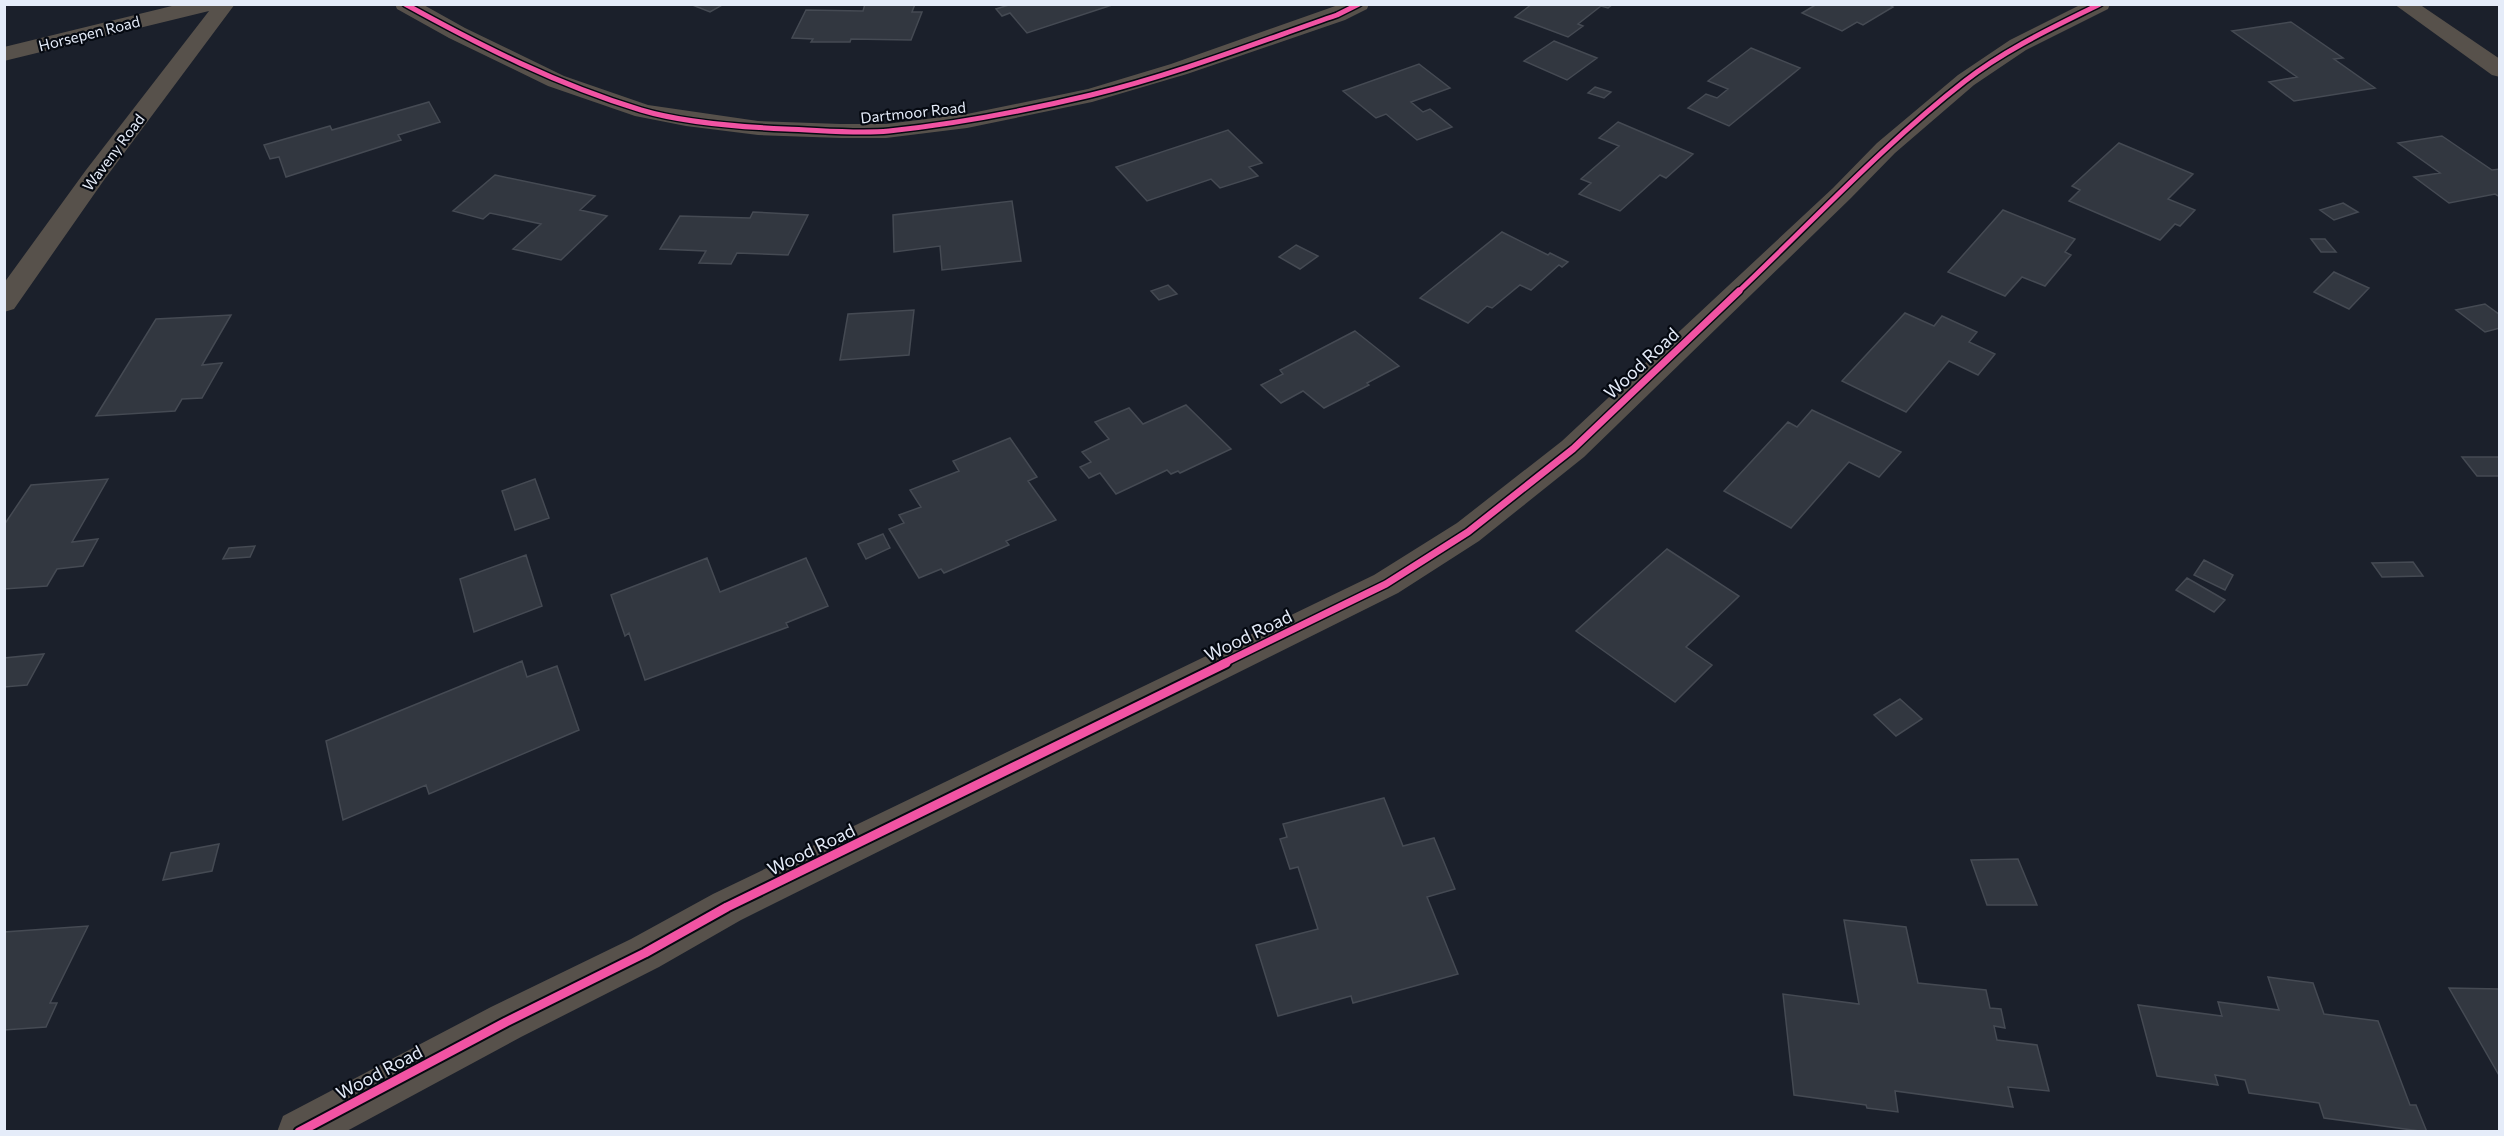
<svg xmlns="http://www.w3.org/2000/svg" width="2504" height="1136" viewBox="0 0 2504 1136" font-family="Commissioner,sans-serif">
<style>
.building{fill:#323740;stroke:#454a53;stroke-width:1.5}
.lines{fill:none;stroke-linecap:round;stroke-linejoin:round}
.street{fill:#57514b;fill-rule:evenodd}
.cycleway-far2-casing{stroke:#050911;stroke-width:8}
.cycleway-far1-casing{stroke:#050911;stroke-width:10}
.cycleway-casing{stroke:#050911;stroke-width:13}
.cycleway-far2{stroke:#f153a3;stroke-width:5}
.cycleway-far1{stroke:#f153a3;stroke-width:7}
.cycleway{stroke:#f153a3;stroke-width:9}
.labels{text-anchor:middle;dominant-baseline:central;stroke-width:4.5;stroke-linejoin:round;paint-order:stroke}
.far-street-label{font-size:15px;fill:#e5ecf9;stroke:#050911}
.street-label{font-size:18px;fill:#e5ecf9;stroke:#050911}
</style>
<rect width="100%" height="100%" fill="#1b202b"/>
<!-- building -->
<path class="building" d="M 690,4 L 724,4 L 710,12 Z
M 865,4 L 915,4 L 912,12 L 922,12 L 911,40 L 851,39 L 850,42 L 811,42 L 813,39 L 792,38 L 806,10 L 863,11 Z
M 1012,4 L 1115,4 L 1027,33 L 1010,13 L 1002,16 L 996,9 Z
M 1532,4 L 1613,4 L 1608,8 L 1601,6 L 1578,24 L 1583,26 L 1568,37 L 1515,17 Z
M 1817,4 L 1888,4 L 1893,7 L 1863,25 L 1857,22 L 1842,31 L 1802,13 Z
M 2291,22 L 2343,58 L 2334,59 L 2375,88 L 2294,101 L 2269,82 L 2297,77 L 2232,31 Z
M 1554,41 L 1597,58 L 1567,80 L 1524,61 Z
M 1751,48 L 1800,68 L 1729,126 L 1688,108 L 1706,94 L 1717,98 L 1728,89 L 1708,81 Z
M 1419,64 L 1450,88 L 1411,102 L 1423,112 L 1430,109 L 1452,127 L 1417,140 L 1386,114 L 1376,118 L 1343,91 Z
M 1595,87 L 1611,92 L 1604,98 L 1588,93 Z
M 429,102 L 440,122 L 398,135 L 401,140 L 286,177 L 279,157 L 270,159 L 264,145 L 330,126 L 332,130 Z
M 1618,122 L 1693,154 L 1666,178 L 1660,175 L 1620,211 L 1579,194 L 1591,183 L 1581,179 L 1619,146 L 1599,138 Z
M 1228,130 L 1262,163 L 1249,167 L 1258,176 L 1220,188 L 1211,179 L 1147,201 L 1116,167 Z
M 2442,136 L 2492,170 L 2500,169 L 2500,197 L 2495,194 L 2449,203 L 2414,177 L 2440,173 L 2398,143 Z
M 2119,143 L 2193,174 L 2168,199 L 2195,210 L 2180,226 L 2175,224 L 2160,240 L 2069,201 L 2080,190 L 2072,186 Z
M 495,175 L 595,196 L 580,210 L 607,216 L 561,260 L 513,249 L 541,224 L 490,213 L 483,219 L 453,211 Z
M 1012,201 L 1021,261 L 942,270 L 940,246 L 894,252 L 893,215 Z
M 2343,203 L 2358,212 L 2334,220 L 2320,210 Z
M 2003,210 L 2075,239 L 2065,252 L 2071,255 L 2045,286 L 2022,277 L 2005,296 L 1948,272 Z
M 753,212 L 808,215 L 788,255 L 737,253 L 731,264 L 699,263 L 706,251 L 660,249 L 680,216 L 750,218 Z
M 1502,232 L 1548,255 L 1550,253 L 1568,262 L 1562,267 L 1559,265 L 1531,290 L 1520,285 L 1492,308 L 1487,306 L 1468,323 L 1420,298 Z
M 2311,239 L 2325,239 L 2336,252 L 2321,252 Z
M 1296,245 L 1318,256 L 1300,269 L 1279,257 Z
M 2334,272 L 2369,288 L 2349,309 L 2314,292 Z
M 1168,285 L 1177,294 L 1159,300 L 1151,291 Z
M 2485,304 L 2500,315 L 2500,328 L 2485,332 L 2456,310 Z
M 914,310 L 909,355 L 840,360 L 848,314 Z
M 1905,313 L 1934,326 L 1942,316 L 1977,332 L 1969,342 L 1995,354 L 1978,375 L 1949,361 L 1906,412 L 1842,381 Z
M 231,315 L 202,365 L 222,363 L 202,398 L 182,399 L 175,411 L 96,416 L 156,319 Z
M 1355,331 L 1399,366 L 1367,383 L 1369,385 L 1324,408 L 1303,391 L 1281,403 L 1261,385 L 1283,374 L 1280,370 Z
M 1186,405 L 1231,449 L 1180,473 L 1178,471 L 1171,474 L 1167,470 L 1116,494 L 1100,473 L 1089,478 L 1080,467 L 1091,462 L 1082,452 L 1109,439 L 1095,422 L 1129,408 L 1143,424 Z
M 1812,410 L 1901,452 L 1879,477 L 1849,462 L 1791,528 L 1724,491 L 1788,422 L 1797,427 Z
M 1010,438 L 1037,477 L 1028,481 L 1056,520 L 1006,541 L 1009,545 L 944,573 L 941,569 L 919,578 L 889,529 L 904,523 L 899,515 L 921,507 L 910,490 L 959,471 L 953,461 Z
M 2462,457 L 2500,457 L 2500,476 L 2477,476 Z
M 108,479 L 72,542 L 98,539 L 83,566 L 57,569 L 47,586 L 4,589 L 4,525 L 31,485 Z
M 535,479 L 549,518 L 515,530 L 502,491 Z
M 883,534 L 890,548 L 866,559 L 858,544 Z
M 255,546 L 250,557 L 223,559 L 229,548 Z
M 1667,549 L 1739,596 L 1686,647 L 1712,665 L 1675,702 L 1576,631 Z
M 526,555 L 542,606 L 474,632 L 460,579 Z
M 707,558 L 720,592 L 806,558 L 828,606 L 786,623 L 788,627 L 645,680 L 629,633 L 625,636 L 611,595 Z
M 2204,560 L 2233,575 L 2225,590 L 2194,575 Z
M 2413,562 L 2423,576 L 2382,577 L 2372,563 Z
M 2187,578 L 2225,600 L 2214,612 L 2176,590 Z
M 44,654 L 27,685 L 4,687 L 4,658 Z
M 522,661 L 527,677 L 557,666 L 579,730 L 429,794 L 426,785 L 343,820 L 326,741 Z
M 1900,699 L 1922,719 L 1896,736 L 1874,715 Z
M 1384,798 L 1403,846 L 1434,838 L 1455,889 L 1427,897 L 1458,974 L 1353,1003 L 1351,996 L 1278,1016 L 1256,945 L 1318,929 L 1298,867 L 1290,869 L 1280,839 L 1287,837 L 1283,824 Z
M 219,844 L 212,871 L 163,880 L 171,853 Z
M 2018,859 L 2037,905 L 1987,905 L 1971,860 Z
M 1844,920 L 1906,927 L 1918,983 L 1986,990 L 1990,1008 L 2001,1009 L 2005,1028 L 1994,1026 L 1997,1040 L 2037,1045 L 2049,1091 L 2008,1087 L 2013,1107 L 1895,1091 L 1898,1112 L 1867,1108 L 1866,1105 L 1794,1095 L 1783,994 L 1859,1004 Z
M 88,926 L 50,1003 L 57,1003 L 46,1027 L 4,1030 L 4,932 Z
M 2268,977 L 2313,983 L 2324,1014 L 2378,1021 L 2410,1105 L 2416,1105 L 2427,1132 L 2324,1118 L 2319,1103 L 2249,1093 L 2245,1080 L 2215,1075 L 2218,1085 L 2157,1076 L 2138,1005 L 2222,1016 L 2218,1002 L 2279,1010 Z
M 2449,988 L 2500,989 L 2500,1077 Z"/>
<g class="lines">
<!-- street -->
<path class="street" d="M 180,4 L 235,4 L 104,180 L 14,309 L 4,312 L 4,283 L 86,170 L 209,11 L 4,61 L 4,47 Z
M 395,4 L 422,4 L 465,28 L 564,76 L 648,105 L 758,121 L 841,124 L 886,124 L 967,114 L 1088,89 L 1171,64 L 1341,4 L 1369,4 L 1367,9 L 1345,20 L 1187,74 L 1092,102 L 967,128 L 886,138 L 841,138 L 758,135 L 686,126 L 635,116 L 548,86 L 449,38 L 397,9 Z
M 2082,4 L 2110,4 L 2108,9 L 2026,50 L 1974,85 L 1895,153 L 1851,198 L 1584,457 L 1479,541 L 1398,593 L 741,920 L 659,967 L 521,1037 L 345,1132 L 277,1132 L 283,1116 L 491,1007 L 631,939 L 713,894 L 1374,575 L 1457,523 L 1562,441 L 1833,188 L 1877,143 L 1958,75 L 2010,40 Z
M 2394,4 L 2419,4 L 2500,59 L 2500,77 L 2492,75 Z"/>
<defs>
<path id="cycleway-far2" d="M 405,4 C 481,46 558,85 641,110 C 684,123 740,127 786,129 C 820,130 855,134 889,131 C 956,124 1024,111 1091,95 C 1174,75 1256,43 1337,15 L 1359,4
M 1737,293 C 1812,222 1884,144 1965,81 C 2006,49 2054,27 2100,4"/>
<path id="cycleway-far1" d="M 1222,664 L 1386,584 L 1468,532 L 1573,449 L 1739,291"/>
<path id="cycleway" d="M 299,1132 L 506,1022 L 645,953 L 727,907 L 1226,663"/>
</defs>
<!-- cycleway-far2 casing -->
<use href="#cycleway-far2" class="cycleway-far2-casing"/>
<!-- cycleway-far1 casing -->
<use href="#cycleway-far1" class="cycleway-far1-casing"/>
<!-- cycleway casing -->
<use href="#cycleway" class="cycleway-casing"/>
<!-- cycleway-far2 -->
<use href="#cycleway-far2" class="cycleway-far2"/>
<!-- cycleway-far1 -->
<use href="#cycleway-far1" class="cycleway-far1"/>
<!-- cycleway -->
<use href="#cycleway" class="cycleway"/>
</g>
<g class="labels">
<!-- far-street labels -->
<g class="far-street-label">
<text transform="translate(89 33) rotate(-14)">Horsepen Road</text>
<text transform="translate(913 112) rotate(-6)">Dartmoor Road</text>
<text transform="translate(113 152) rotate(-53)">Waveny Road</text>
</g>
<!-- street labels -->
<g class="street-label">
<text transform="translate(1641 363) rotate(-43)">Wood Road</text>
<text transform="translate(1248 635) rotate(-26)">Wood Road</text>
<text transform="translate(811 849) rotate(-26)">Wood Road</text>
<text transform="translate(379 1072) rotate(-28)">Wood Road</text>
</g>
</g>
<!-- border -->
<rect width="2504" height="1136" fill="none" stroke="#e5ecf9" stroke-width="12"/>
</svg>
